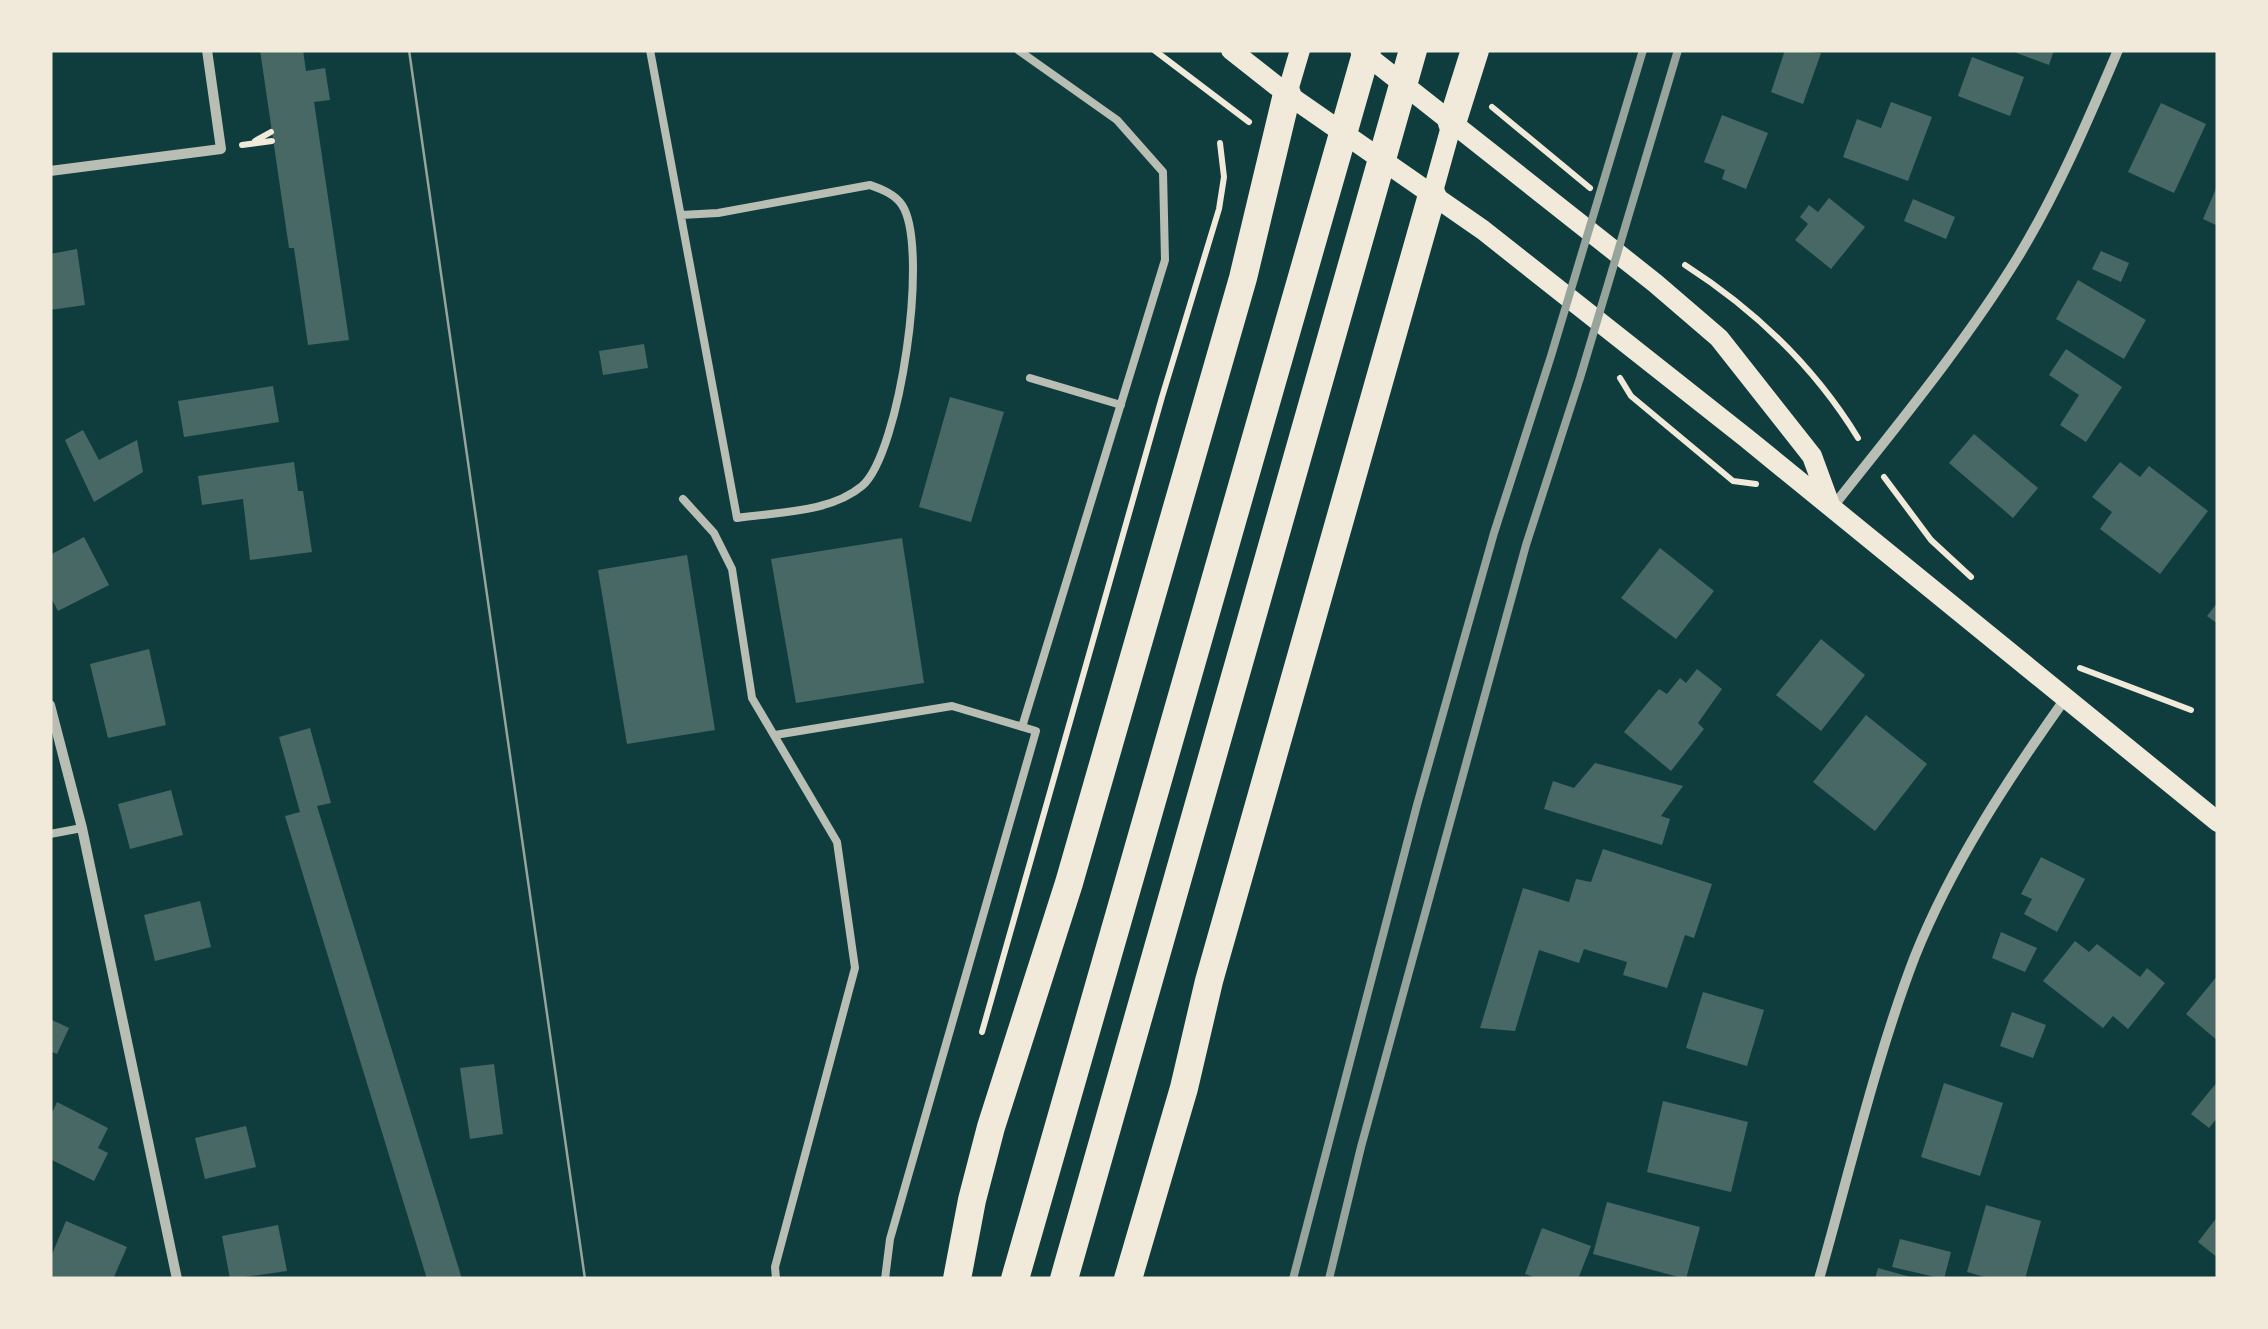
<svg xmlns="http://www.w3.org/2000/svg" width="2268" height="1329" viewBox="0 0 2268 1329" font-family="'Exo 2',sans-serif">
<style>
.building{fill:#486865}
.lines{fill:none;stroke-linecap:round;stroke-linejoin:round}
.path{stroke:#f1e9da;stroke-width:6}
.service{stroke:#b8beb3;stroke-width:8}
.minor{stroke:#b8beb3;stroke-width:10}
.secondary{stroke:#f1e9da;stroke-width:20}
.trunk{stroke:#f1e9da;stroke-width:28}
.tram{stroke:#97a49c;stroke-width:2.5}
.rail{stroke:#97a49c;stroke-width:8}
</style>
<rect width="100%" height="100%" fill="#0f3d3e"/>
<!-- building -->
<path class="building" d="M 260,50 L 303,50 L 306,71 L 325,68 L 330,100 L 314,102 L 349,340 L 308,345 L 294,248 L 289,248 Z
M 1785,50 L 1821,53 L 1803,104 L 1771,92 Z
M 2009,50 L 2054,50 L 2049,65 Z
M 1972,57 L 2024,77 L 2010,116 L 1958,96 Z
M 1891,102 L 1932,117 L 1908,181 L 1843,157 L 1857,119 L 1881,128 Z
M 2161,103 L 2206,124 L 2174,193 L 2128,172 Z
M 1722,115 L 1768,133 L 1746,189 L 1722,179 L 1725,170 L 1704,162 Z
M 2218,184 L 2218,226 L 2203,219 Z
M 1829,198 L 1865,227 L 1831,269 L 1795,240 L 1808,224 L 1800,217 L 1809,205 L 1818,212 Z
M 1913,199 L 1955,217 L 1946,239 L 1904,221 Z
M 77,249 L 85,305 L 50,310 L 50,254 Z
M 2101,251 L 2129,263 L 2121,282 L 2092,269 Z
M 2078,280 L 2146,320 L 2124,359 L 2056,319 Z
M 644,344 L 648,368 L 603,375 L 599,351 Z
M 2066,349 L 2122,387 L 2086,442 L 2060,425 L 2079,395 L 2049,375 Z
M 273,386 L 279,422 L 184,437 L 178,401 Z
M 950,397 L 1004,412 L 971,522 L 919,507 Z
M 83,430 L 99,460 L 137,440 L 143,472 L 94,502 L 65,440 Z
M 1974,434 L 2038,488 L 2013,518 L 1949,463 Z
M 294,462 L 298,491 L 303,491 L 312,552 L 250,560 L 243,499 L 202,505 L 198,476 Z
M 2120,462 L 2140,477 L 2149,466 L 2208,511 L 2160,574 L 2100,529 L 2112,512 L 2092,497 Z
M 84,537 L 109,585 L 58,611 L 50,596 L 50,555 Z
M 902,538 L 924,683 L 796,703 L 771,559 Z
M 1660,548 L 1714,591 L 1676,639 L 1621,598 Z
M 687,555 L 715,730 L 627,744 L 598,570 Z
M 2218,602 L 2218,624 L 2207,616 Z
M 1821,639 L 1865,675 L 1821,731 L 1776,695 Z
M 149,649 L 166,725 L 108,738 L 90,664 Z
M 1697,669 L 1722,689 L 1698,723 L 1704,729 L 1671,771 L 1624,732 L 1659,689 L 1667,694 L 1680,678 L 1686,683 Z
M 1866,715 L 1927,764 L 1875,831 L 1813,782 Z
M 310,728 L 331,803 L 317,806 L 462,1279 L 427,1279 L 285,816 L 300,812 L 279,737 Z
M 1595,763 L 1683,786 L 1661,816 L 1670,819 L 1662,845 L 1544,809 L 1553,781 L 1574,788 Z
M 171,790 L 183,835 L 130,849 L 118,804 Z
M 1603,849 L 1712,884 L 1694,938 L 1685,935 L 1667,988 L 1623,975 L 1627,962 L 1584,949 L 1579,963 L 1539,950 L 1515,1031 L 1480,1028 L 1523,888 L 1569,902 L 1576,879 L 1591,882 Z
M 2041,857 L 2085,879 L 2057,932 L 2024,914 L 2032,899 L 2021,894 Z
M 200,901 L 211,947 L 155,961 L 144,915 Z
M 2001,932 L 2037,948 L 2025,972 L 1992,958 Z
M 2075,941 L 2089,952 L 2097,944 L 2140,977 L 2147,968 L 2165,983 L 2128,1029 L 2113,1016 L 2103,1028 L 2043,981 Z
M 2218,975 L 2218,1041 L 2186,1014 Z
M 1703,992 L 1764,1010 L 1747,1066 L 1686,1048 Z
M 2012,1012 L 2046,1025 L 2033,1058 L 2000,1046 Z
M 50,1019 L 69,1028 L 57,1054 L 50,1051 Z
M 494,1064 L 503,1134 L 470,1139 L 460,1068 Z
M 2218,1081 L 2218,1117 L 2209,1128 L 2191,1114 Z
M 1944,1083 L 2003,1103 L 1980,1176 L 1921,1157 Z
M 1663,1101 L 1748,1122 L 1731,1192 L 1647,1172 Z
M 57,1102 L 108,1128 L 98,1148 L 108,1153 L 94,1181 L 50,1159 L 50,1117 Z
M 246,1126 L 256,1167 L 205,1179 L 195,1138 Z
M 1607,1202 L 1700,1227 L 1686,1279 L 1593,1254 Z
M 1986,1205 L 2041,1221 L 2025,1279 L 1992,1279 L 1967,1272 Z
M 2218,1216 L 2218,1258 L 2198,1242 Z
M 66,1221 L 127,1247 L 113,1279 L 50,1279 L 50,1259 Z
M 278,1225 L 287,1271 L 230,1279 L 222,1236 Z
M 1542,1228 L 1591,1246 L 1578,1279 L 1539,1279 L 1525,1274 Z
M 1900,1239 L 1951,1252 L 1944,1279 L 1892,1267 Z
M 1878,1268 L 1914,1278 L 1914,1279 L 1875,1279 Z"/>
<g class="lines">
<!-- path -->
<path class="path" d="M 1154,50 L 1249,122
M 1492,107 L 1590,188
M 255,141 L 271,132
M 242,145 L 272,141
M 1685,265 C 1755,310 1814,366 1858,438
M 1620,378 L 1631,396 L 1733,481 L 1756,484
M 1884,477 L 1931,540 L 1971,577
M 2080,668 L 2191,710
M 982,1032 L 1162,397 L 1219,209 L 1224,177 L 1220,143"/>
<!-- service -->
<path class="service" d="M 650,50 L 737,518 C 776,512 830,513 862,486 C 900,454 930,247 902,205 C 895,194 881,189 870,185 L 718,213 L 681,215
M 1018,50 L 1117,120 L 1163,172 L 1165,260 L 1022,727
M 1030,378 L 1121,405
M 683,499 L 714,533 L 732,569 L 752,698 L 837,842 L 855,968 L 775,1267 L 776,1279
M 775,735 L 952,706 L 1036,731 L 890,1239 L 885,1279
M 50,834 L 82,828"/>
<!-- minor -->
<path class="minor" d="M 50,171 L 221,149 L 207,50
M 1831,509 C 1895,428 1964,345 2018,257 C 2058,191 2088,120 2118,50
M 50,705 L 82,828 L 177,1279
M 1819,1279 C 1849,1174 1876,1057 1915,956 C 1952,864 2008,779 2065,699"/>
<!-- secondary -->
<path class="secondary" d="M 1231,50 L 1287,94 L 1483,230 L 1745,437 L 2218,822
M 1360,50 L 1655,283 L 1719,338 L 1812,456 L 1830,505
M 1287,94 L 1300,50
M 1432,195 L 1452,123"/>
<!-- trunk -->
<path class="trunk" d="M 1452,123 L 1475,50
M 957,1279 L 972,1200 L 991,1127 L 1069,883 L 1243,278 L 1287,94
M 1015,1279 L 1367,50
M 1064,1279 L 1413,50
M 1128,1279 L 1184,1088 L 1209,981 L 1432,195"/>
<!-- tram -->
<path class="tram" d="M 409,50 L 585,1279"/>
<!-- rail -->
<path class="rail" d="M 1293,1279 L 1417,805 L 1494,533 L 1551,356 L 1643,50
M 1329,1279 L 1361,1147 L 1526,545 L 1580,378 L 1678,50"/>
</g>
<!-- border -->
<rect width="2268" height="1329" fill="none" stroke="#f1e9da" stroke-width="105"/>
</svg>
